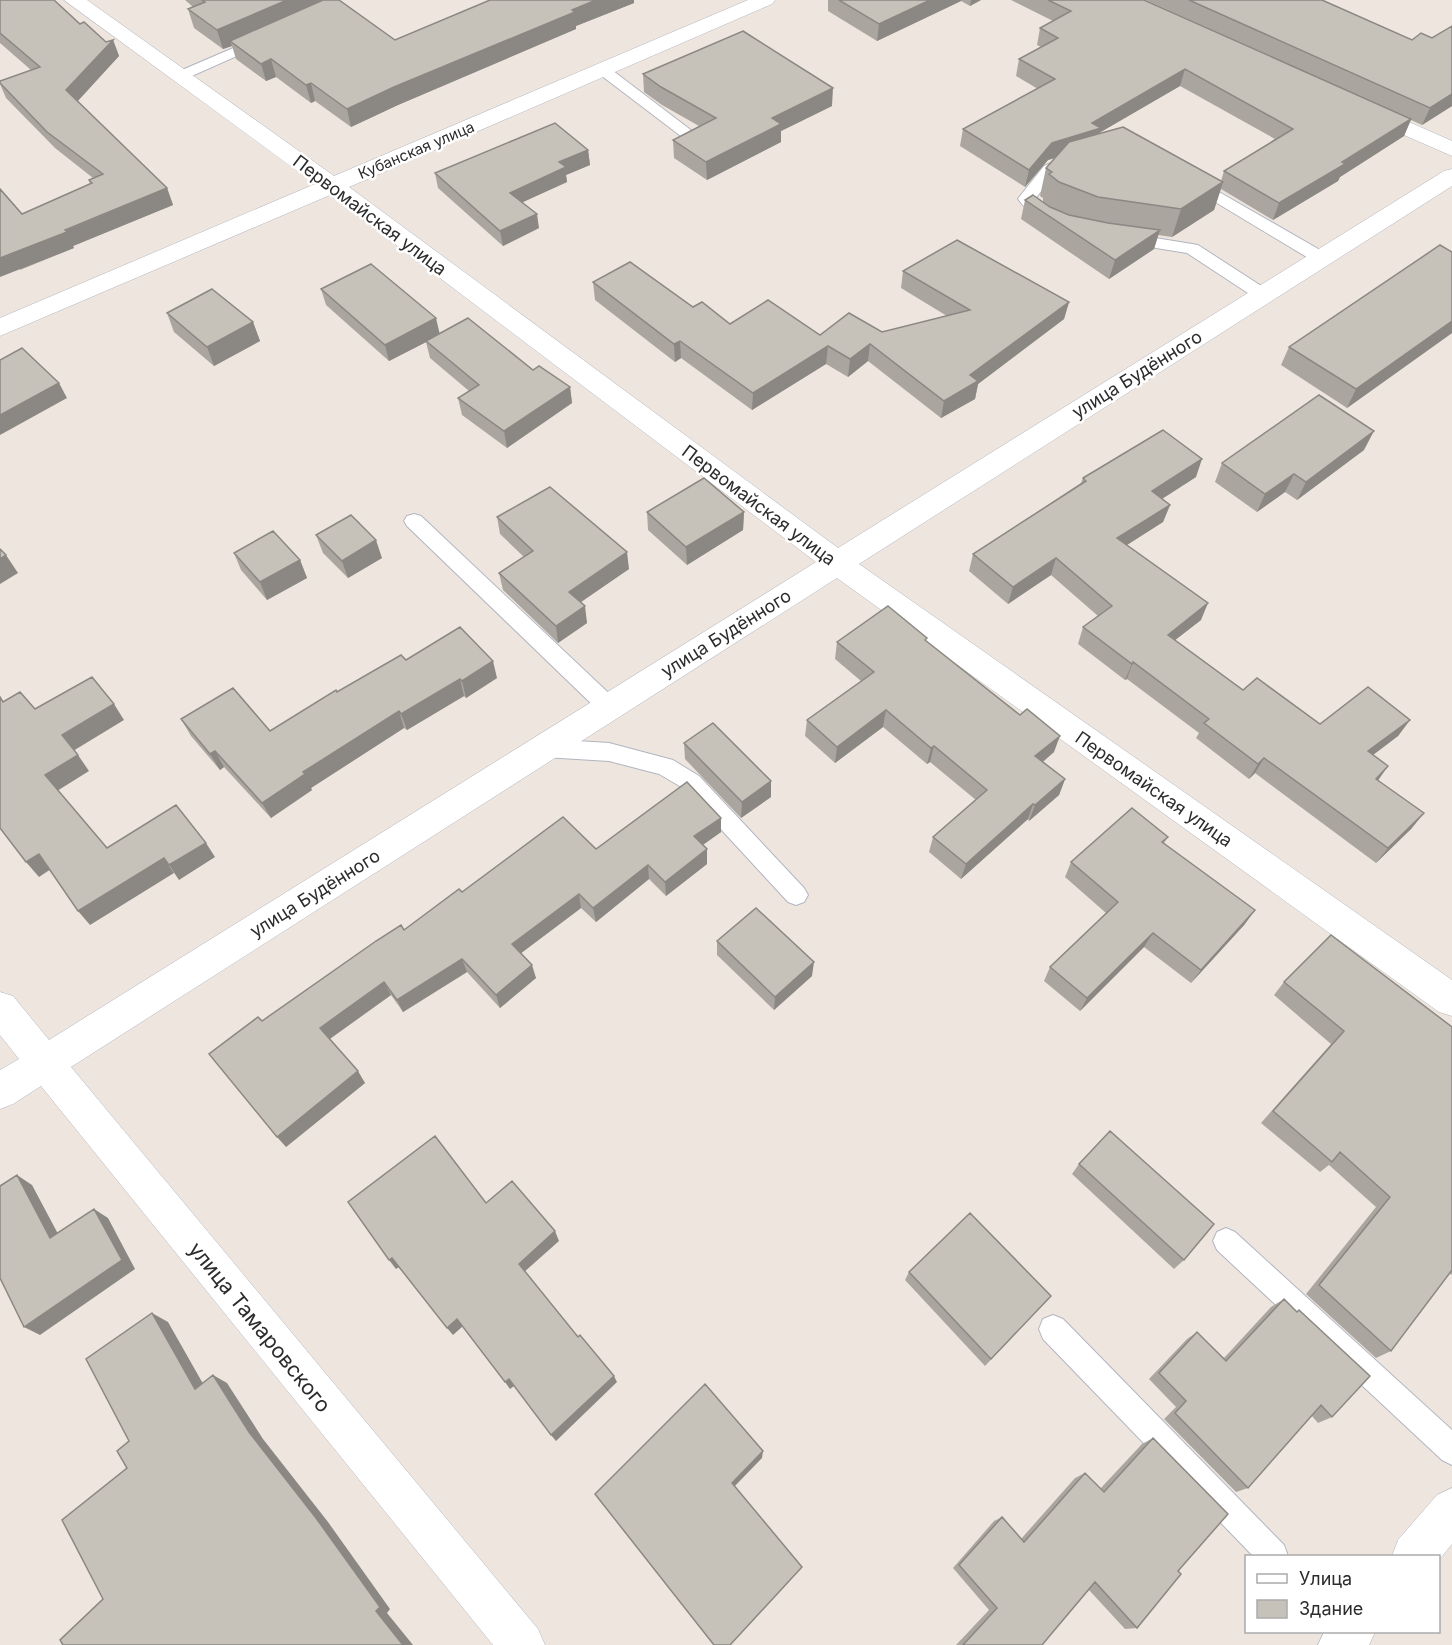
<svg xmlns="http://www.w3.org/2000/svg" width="1452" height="1645" viewBox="0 0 1452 1645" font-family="Inter,sans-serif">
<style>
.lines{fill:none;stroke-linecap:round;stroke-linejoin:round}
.lane-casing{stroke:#b2b5c0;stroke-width:2}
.street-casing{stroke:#b2b5c0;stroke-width:1}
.lane{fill:#fff;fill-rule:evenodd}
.street{fill:#fff;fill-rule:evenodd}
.wall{fill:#aaa69f;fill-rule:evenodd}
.shaded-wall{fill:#8b8782}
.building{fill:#c6c1b9;stroke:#8b8782;stroke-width:1.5}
.labels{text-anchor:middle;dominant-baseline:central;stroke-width:5;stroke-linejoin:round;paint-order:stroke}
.far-street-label{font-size:15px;fill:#2c2c2c;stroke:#fff}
.street-label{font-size:18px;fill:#2c2c2c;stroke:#fff}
.near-street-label{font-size:21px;fill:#2c2c2c;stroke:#fff}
</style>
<rect width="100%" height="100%" fill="#eee6de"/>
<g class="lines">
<defs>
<path id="lane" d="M 261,36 L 268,40 L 266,43 L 185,79 L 175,79 L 173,76 L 175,73 Z
M 603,66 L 608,67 L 700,137 L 703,140 L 700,143 L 690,143 L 598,73 L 596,70 Z
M 1070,155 L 1078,160 L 1056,172 L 1035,199 L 1057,216 L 1055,219 C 1040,223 1026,210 1018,199 L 1020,196 L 1044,166 Z
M 1193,177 L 1327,254 L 1329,258 L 1327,262 L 1315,262 L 1187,185 L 1185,182 Z
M 1125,233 L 1198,245 L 1269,291 L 1272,295 L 1269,299 L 1257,299 L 1187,253 L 1119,242 L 1117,238 L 1119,234 Z
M 414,514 L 421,516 L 617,701 L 620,707 L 617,713 L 609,716 L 601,713 L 407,526 L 404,521 L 407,516 Z
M 544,739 L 609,743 L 673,760 L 699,776 L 804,888 L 808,895 L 804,902 L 796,905 L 788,902 L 683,788 L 659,774 L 609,761 L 544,757 L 536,754 L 533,748 L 536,742 Z
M 1226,1228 L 1235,1232 L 1452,1430 L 1452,1465 L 1442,1460 L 1217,1250 L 1213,1241 L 1217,1232 Z
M 1053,1315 L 1063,1319 L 1284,1545 L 1288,1556 L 1253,1556 L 1043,1339 L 1039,1329 L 1043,1319 Z"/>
<path id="street" d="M 64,0 L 87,0 L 334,176 L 748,0 L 775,0 L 772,4 L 349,187 L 838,548 L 1444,171 L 1452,169 L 1452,186 L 859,564 L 1452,980 L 1452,1016 L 1439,1012 L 837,578 L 71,1067 L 538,1629 L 545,1645 L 493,1645 L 41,1086 L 13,1104 L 0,1109 L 0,1070 L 19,1059 L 0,1035 L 0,992 L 13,996 L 49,1040 L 816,562 L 330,195 L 0,336 L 0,318 L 315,184 Z
M 1366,103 L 1452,141 L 1452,156 L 1358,115 L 1355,110 L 1358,105 Z
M 1452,1488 L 1452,1544 L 1438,1561 L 1438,1556 L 1392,1556 L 1398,1540 L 1437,1495 Z
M 1324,1632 L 1375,1632 L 1369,1645 L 1318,1645 Z"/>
</defs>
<!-- lane casing -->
<use href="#lane" class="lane-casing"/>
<!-- street casing -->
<use href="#street" class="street-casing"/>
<!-- lane -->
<use href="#lane" class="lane"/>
<!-- street -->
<use href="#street" class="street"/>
</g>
<!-- wall -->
<path class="wall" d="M 0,0 L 80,24 L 106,42 L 113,40 L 119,56 L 78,101 L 167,188 L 173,205 L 73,246 L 74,248 L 20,270 L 22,214 L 90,184 L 89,180 L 93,178 L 55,148 L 6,98 L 0,84 L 0,81 L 31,70 L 0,43 Z
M 185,0 L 339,0 L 395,40 L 488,1 L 488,0 L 634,0 L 634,3 L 576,26 L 576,29 L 398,105 L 351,127 L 315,101 L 311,103 L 276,77 L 266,81 L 236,59 L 232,46 L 223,49 L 194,28 L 188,9 L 193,7 Z
M 828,0 L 981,0 L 970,6 L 961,1 L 877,41 L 828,11 Z
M 1011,0 L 1144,0 L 1296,68 L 1146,0 L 1322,0 L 1412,40 L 1432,38 L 1452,26 L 1452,106 L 1422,125 L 1411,120 L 1404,136 L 1340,177 L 1338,181 L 1273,220 L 1221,189 L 1214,210 L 1172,237 L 1158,235 L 1154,249 L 1109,279 L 1021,219 L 1025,200 L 1043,202 L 1043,198 L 1040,196 L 1046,168 L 1055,158 L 1048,160 L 1025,187 L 960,146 L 963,129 L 1038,89 L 1016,76 L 1019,59 L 1041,47 L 1037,45 L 1040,28 L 1053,21 ZM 1180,86 L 1275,139 L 1224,171 L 1221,181 L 1099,133 Z
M 643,74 L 832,106 L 781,131 L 781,142 L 707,180 L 674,158 L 673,140 L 699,126 L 662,105 L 644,92 Z
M 588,150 L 590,165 L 566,175 L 567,182 L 523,202 L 539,228 L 503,246 L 438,188 L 435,173 Z
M 1452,252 L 1452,333 L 1347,408 L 1281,365 L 1289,347 Z
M 903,271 L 1069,302 L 1064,319 L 978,384 L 975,399 L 941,418 L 868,361 L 848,377 L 826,364 L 752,410 L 681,358 L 675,362 L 595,300 L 593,282 L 693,307 L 730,324 L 820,335 L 882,332 L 947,316 L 901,288 Z
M 321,289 L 533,370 L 570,387 L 572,403 L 507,448 L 462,415 L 458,398 L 469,391 L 430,358 L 426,342 L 389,361 L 326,305 Z
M 167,313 L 253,322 L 260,341 L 214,366 L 174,332 Z
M 1364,450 L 1297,500 L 1285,492 L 1257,512 L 1215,482 L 1222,463 Z
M 1196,477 L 1162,499 L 1170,505 L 1163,522 L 1127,545 L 1201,620 L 1175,640 L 1243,690 L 1320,724 L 1410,720 L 1398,736 L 1373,755 L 1378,780 L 1412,828 L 1376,863 L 1255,773 L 1249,779 L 1196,738 L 1199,733 L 1127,679 L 1125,680 L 1078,644 L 1083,627 L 1098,616 L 1051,575 L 1008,604 L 969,571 L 973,554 L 1081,483 L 1083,478 Z
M 647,512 L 744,512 L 743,530 L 687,565 L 648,530 Z
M 497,517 L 629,569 L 580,602 L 587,623 L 558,643 L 503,590 L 499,573 L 524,557 L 500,534 Z
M 316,535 L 382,558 L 348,578 L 323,553 Z
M 234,553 L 300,560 L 307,578 L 267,600 L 241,570 Z
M 927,641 L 1054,752 L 1043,762 L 1065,779 L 1059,795 L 1029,821 L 1028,819 L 961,879 L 929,852 L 933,837 L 976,800 L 930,762 L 927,764 L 883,727 L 835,763 L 805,736 L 807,720 L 861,681 L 835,659 L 837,642 Z
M 406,660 L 497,678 L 466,698 L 464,696 L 407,730 L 404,728 L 311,788 L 312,790 L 271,818 L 224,767 L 220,770 L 191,736 L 181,719 L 270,731 L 337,692 Z
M 684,743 L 771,797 L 741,818 L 685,759 Z
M 721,818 L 721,832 L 703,845 L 707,864 L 666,896 L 649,879 L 596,922 L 581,908 L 521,953 L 536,978 L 500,1008 L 467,972 L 403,1012 L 391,995 L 330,1039 L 365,1083 L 286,1147 L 262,1021 L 462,892 L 596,849 Z
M 1168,837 L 1164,843 L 1245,924 L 1191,983 L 1144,947 L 1080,1011 L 1044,981 L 1050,967 L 1106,913 L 1065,877 L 1071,862 Z
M 717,941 L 812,976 L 774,1010 L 717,955 Z
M 1284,982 L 1452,1027 L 1452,1275 L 1449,1273 L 1391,1351 L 1376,1358 L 1306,1294 L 1376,1207 L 1329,1165 L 1320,1172 L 1261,1123 L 1331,1044 L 1274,995 Z
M 1079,1164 L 1184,1260 L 1174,1269 L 1072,1174 Z
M 909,1272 L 1051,1296 L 985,1366 L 905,1280 Z
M 1284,1299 L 1297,1312 L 1299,1310 L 1332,1417 L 1318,1423 L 1312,1416 L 1248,1488 L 1236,1492 L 1164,1419 L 1176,1407 L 1149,1379 L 1187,1339 L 1197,1332 L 1224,1358 L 1271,1307 Z
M 1153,1438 L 1178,1571 L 1137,1628 L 1125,1629 L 1089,1590 L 1042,1645 L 956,1645 L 989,1610 L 953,1568 L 994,1521 L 1002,1517 L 1021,1539 L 1075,1478 L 1085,1473 L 1100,1489 L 1142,1444 Z"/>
<!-- shaded-wall -->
<path class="shaded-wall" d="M 287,0 L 324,0 L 230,41 L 232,46 L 223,49 L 217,30 Z
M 596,0 L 634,0 L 634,3 L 576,26 L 576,29 L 398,105 L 351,127 L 347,109 L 394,87 Z
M 930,0 L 961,0 L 961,1 L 877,41 L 879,24 Z
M 971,0 L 981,0 L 970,6 Z
M 113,40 L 119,56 L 73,106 L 66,90 Z
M 271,59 L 276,77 L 266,81 L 261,64 Z
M 1185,69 L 1180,86 L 1099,133 L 1097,145 L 1048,160 L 1025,187 L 1029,170 L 1052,143 L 1092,123 Z
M 311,83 L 315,101 L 311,103 L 306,85 Z
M 833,88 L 832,106 L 781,131 L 781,142 L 707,180 L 706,162 L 772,118 Z
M 1452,94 L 1452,106 L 1422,125 L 1430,108 Z
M 1411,119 L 1404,136 L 1340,177 L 1338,181 L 1273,220 L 1279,203 Z
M 588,150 L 590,165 L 566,175 L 567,182 L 512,207 L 510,193 L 559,162 Z
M 1223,182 L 1214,210 L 1172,237 L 1181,209 Z
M 167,188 L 173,205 L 73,246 L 74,248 L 0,277 L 0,258 Z
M 537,214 L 539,228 L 503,246 L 500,231 Z
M 1160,230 L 1154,249 L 1109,279 L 1115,260 Z
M 1069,302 L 1064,319 L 978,384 L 975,399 L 941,418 L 944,401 L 970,375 Z
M 436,318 L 440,335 L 389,361 L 385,345 Z
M 1452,321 L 1452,333 L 1347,408 L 1356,389 Z
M 253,322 L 260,341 L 214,366 L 207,347 Z
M 680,341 L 681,358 L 675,362 L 674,344 Z
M 870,344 L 868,361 L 848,377 L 850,359 Z
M 828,346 L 826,364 L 752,410 L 753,393 Z
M 59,383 L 67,398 L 0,435 L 0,415 Z
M 570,387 L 572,403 L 507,448 L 504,431 Z
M 1374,431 L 1364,450 L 1297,500 L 1306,482 Z
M 1202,459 L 1196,477 L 1146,509 L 1152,491 Z
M 1294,474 L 1285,492 L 1257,512 L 1265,494 Z
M 1170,505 L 1163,522 L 1111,555 L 1117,538 Z
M 744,512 L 743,530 L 687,565 L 686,547 Z
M 376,540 L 382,558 L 348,578 L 342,561 Z
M 627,552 L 629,569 L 571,609 L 569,592 Z
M 6,555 L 18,573 L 0,584 L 0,559 Z
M 1056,558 L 1051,575 L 1008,604 L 1013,587 Z
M 300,560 L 307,578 L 267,600 L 260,582 Z
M 1208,603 L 1201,620 L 1161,651 L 1168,635 Z
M 585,606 L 587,623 L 558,643 L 556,626 Z
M 493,661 L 497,678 L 466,698 L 462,681 Z
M 1133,662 L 1127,679 L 1125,680 L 1132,664 Z
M 460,679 L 464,696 L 407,730 L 401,714 Z
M 114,704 L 124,720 L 73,751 L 62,735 Z
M 886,710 L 883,727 L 835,763 L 837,747 Z
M 399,711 L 404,728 L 311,788 L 312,790 L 271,818 L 262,803 L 303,772 Z
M 1410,720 L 1398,736 L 1357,767 L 1368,751 Z
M 1060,736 L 1054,752 L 1030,772 L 1035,756 Z
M 934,746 L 930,762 L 927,764 L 931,748 Z
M 215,751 L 224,767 L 220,770 L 210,754 Z
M 78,755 L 89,771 L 57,791 L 45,775 Z
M 1264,758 L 1255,773 L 1249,779 L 1258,764 Z
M 1388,766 L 1377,782 L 1376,779 Z
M 1065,779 L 1059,795 L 1029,821 L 1035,805 Z
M 771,781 L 771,797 L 741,818 L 742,802 Z
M 1033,804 L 1028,819 L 961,879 L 966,864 Z
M 1424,813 L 1412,828 L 1376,863 L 1388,848 Z
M 721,818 L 721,832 L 694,851 L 694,836 Z
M 206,843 L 215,857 L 179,880 L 169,865 Z
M 707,849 L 707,864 L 666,896 L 665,882 Z
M 39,854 L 51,869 L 39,877 L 26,862 Z
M 164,858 L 174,873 L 90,925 L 78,911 Z
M 648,865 L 649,879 L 596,922 L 593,908 Z
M 579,894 L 581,908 L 516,957 L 512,944 Z
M 1255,910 L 1245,924 L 1191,983 L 1201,970 Z
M 1153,933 L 1144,947 L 1080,1011 L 1087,998 Z
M 462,959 L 467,972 L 403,1012 L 397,1000 Z
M 814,962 L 812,976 L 774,1010 L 775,997 Z
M 532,965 L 536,978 L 500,1008 L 496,995 Z
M 384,982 L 391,995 L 328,1040 L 320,1028 Z
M 358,1071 L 365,1083 L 286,1147 L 277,1137 Z
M 17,1175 L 32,1185 L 65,1247 L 50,1238 Z
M 94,1209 L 108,1218 L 135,1269 L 40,1335 L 24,1327 Z
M 555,1231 L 559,1241 L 523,1273 L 519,1264 Z
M 392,1258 L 399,1267 L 396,1269 L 389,1260 Z
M 152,1313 L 168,1322 L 210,1396 L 195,1389 Z
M 457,1319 L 463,1326 L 453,1335 L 447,1328 Z
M 213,1375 L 227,1383 L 263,1439 L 328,1522 L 390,1609 L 387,1613 L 413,1645 L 403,1645 L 376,1611 L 249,1432 Z
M 614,1376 L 617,1382 L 556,1441 L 551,1435 Z
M 509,1379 L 514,1386 L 510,1389 L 505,1382 Z
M 763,1451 L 762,1458 L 732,1489 L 732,1483 Z"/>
<!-- building -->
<path class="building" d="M 0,0 L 54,0 L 80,24 L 84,22 L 106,42 L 113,40 L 66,90 L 167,188 L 65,230 L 67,232 L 0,258 L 0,189 L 22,214 L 92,183 L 89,180 L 103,174 L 47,132 L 0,83 L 0,81 L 40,67 L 0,33 Z
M 202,0 L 287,0 L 217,30 L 188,9 L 205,2 Z
M 323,0 L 339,0 L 395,40 L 490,0 L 596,0 L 572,10 L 575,12 L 394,87 L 347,109 L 311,83 L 306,85 L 271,59 L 261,64 L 230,41 Z
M 839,0 L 930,0 L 879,24 Z
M 1048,0 L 1144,0 L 1411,119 L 1342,162 L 1345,164 L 1279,203 L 1224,171 L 1293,129 L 1185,69 L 1092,123 L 1101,128 L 1052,143 L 1029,170 L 963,129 L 1055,79 L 1019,59 L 1058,38 L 1040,28 L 1071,11 Z
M 1189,0 L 1322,0 L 1412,40 L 1421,33 L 1432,38 L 1452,26 L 1452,94 L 1430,108 Z
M 743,31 L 833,88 L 772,118 L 781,124 L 706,162 L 673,140 L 716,118 L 661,87 L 643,74 Z
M 555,123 L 588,150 L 559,162 L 566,167 L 510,193 L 537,214 L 500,231 L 435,173 Z
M 1123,127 L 1223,182 L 1181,209 L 1098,197 L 1059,182 L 1049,174 L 1052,172 L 1046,168 L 1069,142 Z
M 1033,195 L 1050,207 L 1069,215 L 1108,223 L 1160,230 L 1115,260 L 1025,200 Z
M 957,240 L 1069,302 L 970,375 L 978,381 L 944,401 L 870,344 L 850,359 L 828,346 L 753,393 L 680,341 L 674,344 L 593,282 L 630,262 L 693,307 L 702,302 L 730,324 L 768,300 L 820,335 L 849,313 L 882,332 L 970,310 L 903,271 Z
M 1440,245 L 1452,252 L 1452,321 L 1356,389 L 1289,347 Z
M 371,264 L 436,318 L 385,345 L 321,289 Z
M 212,289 L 253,322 L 207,347 L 167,313 Z
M 468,318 L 533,370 L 539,366 L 570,387 L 504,431 L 458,398 L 479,385 L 426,341 Z
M 22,348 L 59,383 L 0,415 L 0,360 Z
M 1319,395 L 1374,431 L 1306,482 L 1294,474 L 1265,494 L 1222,463 Z
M 1163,430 L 1202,459 L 1152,491 L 1170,505 L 1117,538 L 1208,603 L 1168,635 L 1243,690 L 1257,678 L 1320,724 L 1368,687 L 1410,720 L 1368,751 L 1388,766 L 1376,779 L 1424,813 L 1388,848 L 1264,758 L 1258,764 L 1204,723 L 1209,719 L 1133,662 L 1132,664 L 1083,627 L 1112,606 L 1056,558 L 1013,587 L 973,554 L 1086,481 L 1083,478 Z
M 704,478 L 744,512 L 686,547 L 647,512 Z
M 550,487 L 627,552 L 569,592 L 585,606 L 556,626 L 499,573 L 533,551 L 497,517 Z
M 351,515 L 376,540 L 342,561 L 316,535 Z
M 273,531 L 300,560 L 260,582 L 234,553 Z
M 0,549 L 6,555 L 0,559 Z
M 888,606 L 927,638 L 925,640 L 1020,715 L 1027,709 L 1060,736 L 1035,756 L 1065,779 L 1035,805 L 1033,804 L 966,864 L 933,837 L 987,790 L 934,746 L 931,748 L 886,710 L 837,747 L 807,720 L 874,672 L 837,642 Z
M 460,627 L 493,661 L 462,681 L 460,679 L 401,714 L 399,711 L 303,772 L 305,774 L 262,803 L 215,751 L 210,754 L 181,719 L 233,688 L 270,731 L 336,690 L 337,692 L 401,655 L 406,660 Z
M 92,677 L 114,704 L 62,735 L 78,755 L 45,775 L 107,848 L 176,805 L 206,843 L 169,865 L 164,858 L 78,911 L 39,854 L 26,862 L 0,828 L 0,697 L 3,702 L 20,692 L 35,709 Z
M 713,723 L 771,781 L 742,802 L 684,743 Z
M 687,782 L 721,818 L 694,836 L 707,849 L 665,882 L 648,865 L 593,908 L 579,894 L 512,944 L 532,965 L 496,995 L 462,959 L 397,1000 L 384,982 L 320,1028 L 358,1071 L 277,1137 L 209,1054 L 258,1017 L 262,1021 L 376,941 L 401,925 L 404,930 L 459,889 L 462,892 L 563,817 L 596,849 Z
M 1132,808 L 1168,837 L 1162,842 L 1255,910 L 1201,970 L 1153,933 L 1087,998 L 1050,967 L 1118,902 L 1071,862 Z
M 756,908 L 814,962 L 775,997 L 717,941 Z
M 1331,935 L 1452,1027 L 1452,1270 L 1391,1351 L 1319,1285 L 1390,1197 L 1340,1152 L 1332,1162 L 1273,1111 L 1344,1031 L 1284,982 Z
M 1110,1131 L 1214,1224 L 1184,1260 L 1079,1164 Z
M 435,1136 L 486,1203 L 512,1181 L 555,1231 L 519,1264 L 578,1337 L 580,1335 L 614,1376 L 551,1435 L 509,1379 L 505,1382 L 457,1319 L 447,1328 L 392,1258 L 389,1260 L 348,1202 Z
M 17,1175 L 50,1238 L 94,1209 L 122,1260 L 24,1327 L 0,1278 L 0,1186 Z
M 970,1213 L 1051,1296 L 991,1359 L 909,1272 Z
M 1284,1299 L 1297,1312 L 1299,1310 L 1370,1376 L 1332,1417 L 1321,1405 L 1248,1488 L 1175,1413 L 1186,1401 L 1159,1373 L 1197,1332 L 1226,1361 Z
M 152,1313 L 195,1389 L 213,1375 L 249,1432 L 316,1518 L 380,1607 L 376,1611 L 403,1645 L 63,1645 L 60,1640 L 103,1599 L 62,1520 L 127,1468 L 117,1451 L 129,1441 L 86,1359 Z
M 705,1384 L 763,1451 L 732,1483 L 802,1567 L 730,1645 L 714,1645 L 595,1494 Z
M 1153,1438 L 1228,1514 L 1178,1571 L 1181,1574 L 1137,1628 L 1095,1582 L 1042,1645 L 963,1645 L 997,1608 L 959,1565 L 1002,1517 L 1024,1542 L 1085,1473 L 1104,1492 Z"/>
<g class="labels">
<!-- far-street labels -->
<g class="far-street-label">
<text transform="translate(416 150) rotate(-23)">Кубанская улица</text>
</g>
<!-- street labels -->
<g class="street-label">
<text transform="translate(370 215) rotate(37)">Первомайская улица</text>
<text transform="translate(1137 374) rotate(-32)">улица Будённого</text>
<text transform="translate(759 505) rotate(37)">Первомайская улица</text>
<text transform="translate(726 633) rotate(-32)">улица Будённого</text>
<text transform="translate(1154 789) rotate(35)">Первомайская улица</text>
<text transform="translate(315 893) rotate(-32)">улица Будённого</text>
</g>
<!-- near-street labels -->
<g class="near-street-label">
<text transform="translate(260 1327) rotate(51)">улица Тамаровского</text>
</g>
</g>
<!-- legend -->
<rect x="1245" y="1555" width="195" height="78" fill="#ffffff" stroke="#ababab" stroke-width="1.5"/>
<rect x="1257" y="1574" width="30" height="9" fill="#ffffff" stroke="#ababab" stroke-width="1.5"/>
<text x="1299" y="1585" font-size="18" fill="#2c2c2c">Улица</text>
<rect x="1257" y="1600" width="30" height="18" fill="#c6c1b9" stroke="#ababab" stroke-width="1.5"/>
<text x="1299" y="1615" font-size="18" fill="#2c2c2c">Здание</text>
</svg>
